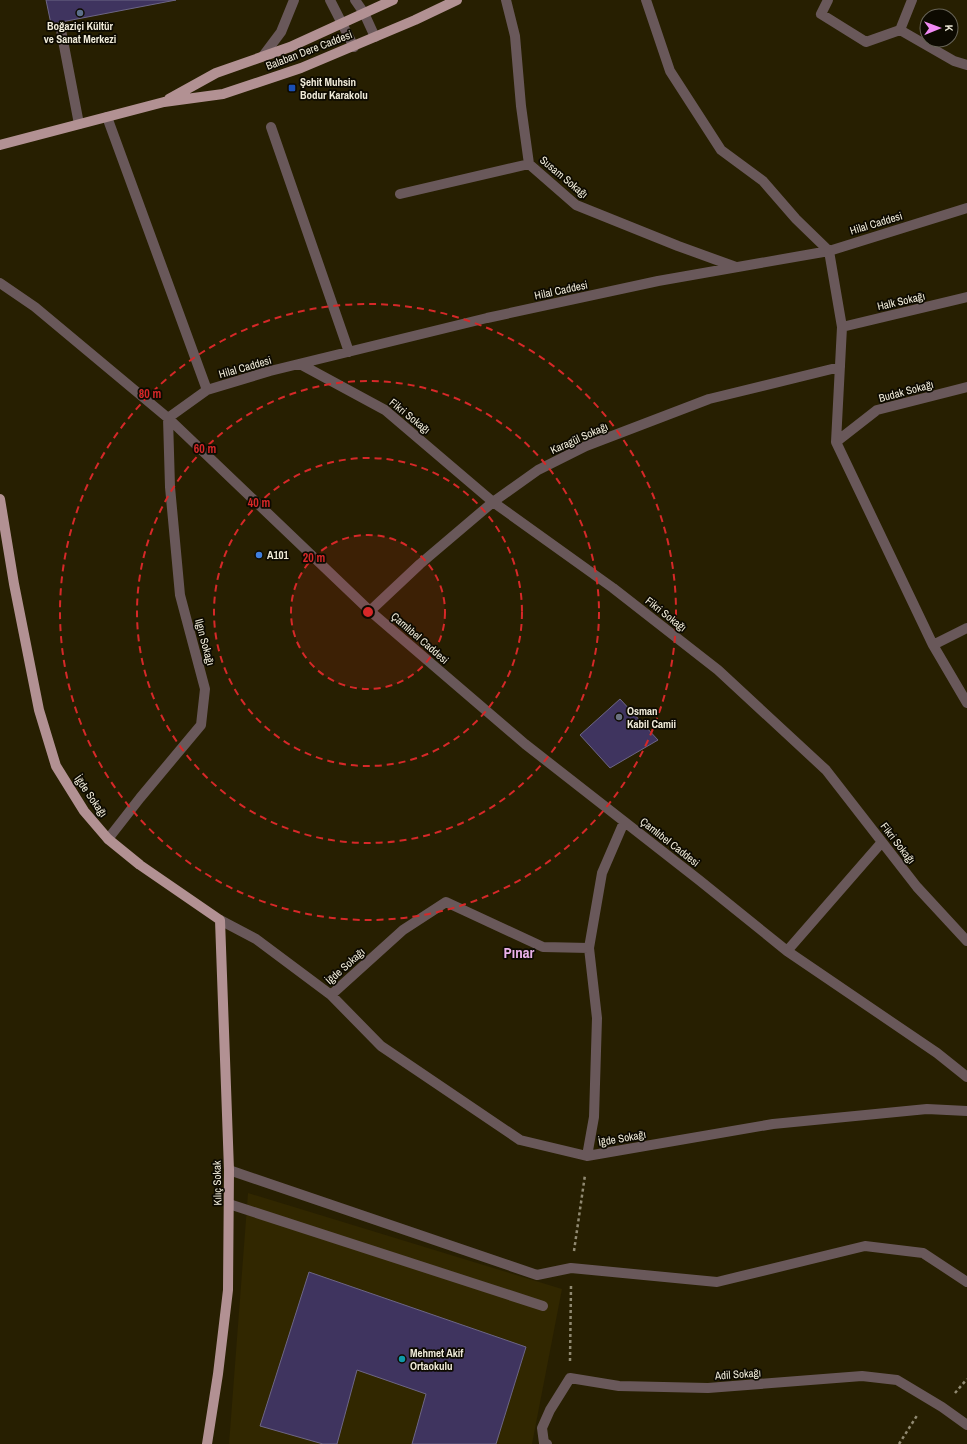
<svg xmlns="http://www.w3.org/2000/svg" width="967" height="1444" viewBox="0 0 967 1444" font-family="'Archivo Narrow',sans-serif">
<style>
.built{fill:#312700}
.building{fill:#3f345f;stroke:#6d6685}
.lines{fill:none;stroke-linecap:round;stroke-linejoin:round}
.path{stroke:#918a72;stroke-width:2.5;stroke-dasharray:3 3;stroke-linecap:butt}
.minor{stroke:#69585a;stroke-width:10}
.major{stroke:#b29193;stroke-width:10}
.ring{fill:none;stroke:#d62828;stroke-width:2;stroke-dasharray:7 5}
.service-dot{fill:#5c6f8a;stroke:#0d0a01;stroke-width:1.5}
.transit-dot{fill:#1a4fb4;stroke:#0d0a01;stroke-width:1.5}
.shop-dot{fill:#3f7fe0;stroke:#0d0a01;stroke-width:1.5}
.worship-dot{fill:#6b7280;stroke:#0d0a01;stroke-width:1.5}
.culture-dot{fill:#0f9aa8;stroke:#0d0a01;stroke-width:1.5}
.labels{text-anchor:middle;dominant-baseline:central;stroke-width:3.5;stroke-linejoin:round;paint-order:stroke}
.poi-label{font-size:11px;font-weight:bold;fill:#f0ebd9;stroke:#0d0a01;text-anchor:start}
.street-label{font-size:11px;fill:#f0ebd9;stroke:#0d0a01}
.district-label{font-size:15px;font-weight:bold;fill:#eab1eb;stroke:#0d0a01}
.centre{fill:#d62828;stroke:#0d0a01;stroke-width:2}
.ring-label{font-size:12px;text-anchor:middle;font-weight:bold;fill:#d62828;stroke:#0d0a01;stroke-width:3.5;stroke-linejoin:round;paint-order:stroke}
</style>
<rect width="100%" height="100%" fill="#271f01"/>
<!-- built -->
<path class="built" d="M 248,1193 L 562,1289 L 532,1444 L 229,1444 Z"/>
<!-- building -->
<path class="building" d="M 46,0 L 176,0 L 51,24 Z
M 620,699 L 658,740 L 610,768 L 580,735 Z
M 309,1272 L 526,1347 L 496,1444 L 412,1444 L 426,1394 L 357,1370 L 337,1444 L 323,1444 L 260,1426 Z"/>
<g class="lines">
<!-- path -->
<path class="path" d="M 574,1251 L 585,1175
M 570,1361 L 571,1286
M 955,1393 L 967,1379
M 899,1444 L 918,1414"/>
<!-- minor -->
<path class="minor" d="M 330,0 L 354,47
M 355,0 L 364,13 L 375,37
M 506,0 L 515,36 L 521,106 L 529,164 L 576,205 L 678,246 L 736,267
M 646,0 L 670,71 L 721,150 L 763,181 L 796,219 L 829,251 L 842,327 L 836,442 L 933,645 L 967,703
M 828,0 L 821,14 L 866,42 L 900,30
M 912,0 L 900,30 L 954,61 L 967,65
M 61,30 L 79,124
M 263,56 L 281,32 L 294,0
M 107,117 L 207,390
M 271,127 L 349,352
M 400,194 L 529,164
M 0,283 L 35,307 L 168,418 L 370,611 L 525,744 L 699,880 L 787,951 L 937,1053 L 967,1077
M 842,327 L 967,297
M 300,364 L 385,410 L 493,502 L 613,588 L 718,670 L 826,770 L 917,887 L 967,941
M 836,442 L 877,410 L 967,387
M 370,611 L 420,564 L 493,502 L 538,470 L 586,446 L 709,399 L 840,367
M 933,645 L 967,628
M 108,839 L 140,798 L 201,725 L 205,689 L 180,595 L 170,487 L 168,418 L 207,390 L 270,371 L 487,318 L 658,281 L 829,251 L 967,208
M 220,920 L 256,939 L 331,995 L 381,1046 L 520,1140 L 587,1156 L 773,1124 L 927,1109 L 967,1111
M 787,951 L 882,842
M 331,995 L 403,930 L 446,902 L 543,947 L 589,948
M 587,1156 L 594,1117 L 597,1018 L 589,948 L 602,873 L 624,822
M 229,1170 L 537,1275 L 571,1268 L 717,1282 L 865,1246 L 923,1253 L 967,1282
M 229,1204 L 543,1306
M 547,1444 L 544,1443 L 542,1428 L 550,1410 L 570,1378 L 619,1386 L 708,1388 L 862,1376 L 897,1380 L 942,1407 L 967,1425"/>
<!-- major -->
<path class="major" d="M 169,99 L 216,73 L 290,47 L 393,0
M 0,145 L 164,102 L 223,94 L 301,68 L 415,20 L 457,0
M 0,499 L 14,584 L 39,710 L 56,766 L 84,811 L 108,839 L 140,865 L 220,920 L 229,1170 L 228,1290 L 218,1374 L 207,1444"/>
</g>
<!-- distance rings -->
<circle cx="368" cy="612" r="77" fill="#d62828" fill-opacity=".12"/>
<g class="ring">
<circle cx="368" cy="612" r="77"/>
<circle cx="368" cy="612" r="154"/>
<circle cx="368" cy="612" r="231"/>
<circle cx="368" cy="612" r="308"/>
</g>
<!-- markers -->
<circle class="service-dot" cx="80" cy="13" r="4"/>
<rect class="transit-dot" x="288" y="84" width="8" height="8" rx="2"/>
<circle class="shop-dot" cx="259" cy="555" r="4"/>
<circle class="worship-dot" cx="619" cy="717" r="4"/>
<circle class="culture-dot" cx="402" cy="1359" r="4"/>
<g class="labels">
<!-- poi labels -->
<g class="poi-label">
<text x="80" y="26" text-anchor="middle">Boğaziçi Kültür<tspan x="80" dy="13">ve Sanat Merkezi</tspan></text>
<text x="300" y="82">Şehit Muhsin<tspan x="300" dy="13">Bodur Karakolu</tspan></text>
<text x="267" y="555">A101</text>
<text x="627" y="711">Osman<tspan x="627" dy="13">Kabil Camii</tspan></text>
<text x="410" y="1353">Mehmet Akif<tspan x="410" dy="13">Ortaokulu</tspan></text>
</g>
<!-- street labels -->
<g class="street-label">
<text transform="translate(309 50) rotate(-21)">Balaban Dere Caddesi</text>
<text transform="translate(564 177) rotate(40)">Susam Sokağı</text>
<text transform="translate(876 223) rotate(-17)">Hilal Caddesi</text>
<text transform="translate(561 290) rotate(-12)">Hilal Caddesi</text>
<text transform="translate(901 301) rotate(-13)">Halk Sokağı</text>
<text transform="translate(245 367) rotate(-16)">Hilal Caddesi</text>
<text transform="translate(906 391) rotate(-15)">Budak Sokağı</text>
<text transform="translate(410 416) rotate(39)">Fikri Sokağı</text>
<text transform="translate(579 438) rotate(-24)">Karagül Sokağı</text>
<text transform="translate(666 614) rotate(38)">Fikri Sokağı</text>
<text transform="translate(420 638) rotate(41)">Çamlıbel Caddesi</text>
<text transform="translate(205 642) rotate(75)">Ilgın Sokağı</text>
<text transform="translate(91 796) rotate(55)">İğde Sokağı</text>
<text transform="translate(670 842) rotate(38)">Çamlıbel Caddesi</text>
<text transform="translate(898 843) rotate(52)">Fikri Sokağı</text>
<text transform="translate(345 966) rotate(-42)">İğde Sokağı</text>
<text transform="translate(622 1138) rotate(-10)">İğde Sokağı</text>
<text transform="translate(217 1183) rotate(-91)">Kılıç Sokak</text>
<text transform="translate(738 1374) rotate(-4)">Adil Sokağı</text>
</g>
<!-- district labels -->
<g class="district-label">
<text x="519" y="952">Pınar</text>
</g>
</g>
<circle cx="368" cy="612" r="6" class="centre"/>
<g class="ring-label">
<text x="150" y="398">80 m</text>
<text x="205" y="453">60 m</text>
<text x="259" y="507">40 m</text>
<text x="314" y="562">20 m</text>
</g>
<!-- north arrow -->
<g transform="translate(939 28) rotate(89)"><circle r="19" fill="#0d0a01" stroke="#686457"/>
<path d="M0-3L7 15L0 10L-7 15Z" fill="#f18af4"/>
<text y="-6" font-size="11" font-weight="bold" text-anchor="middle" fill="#f0ebd9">K</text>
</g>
</svg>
